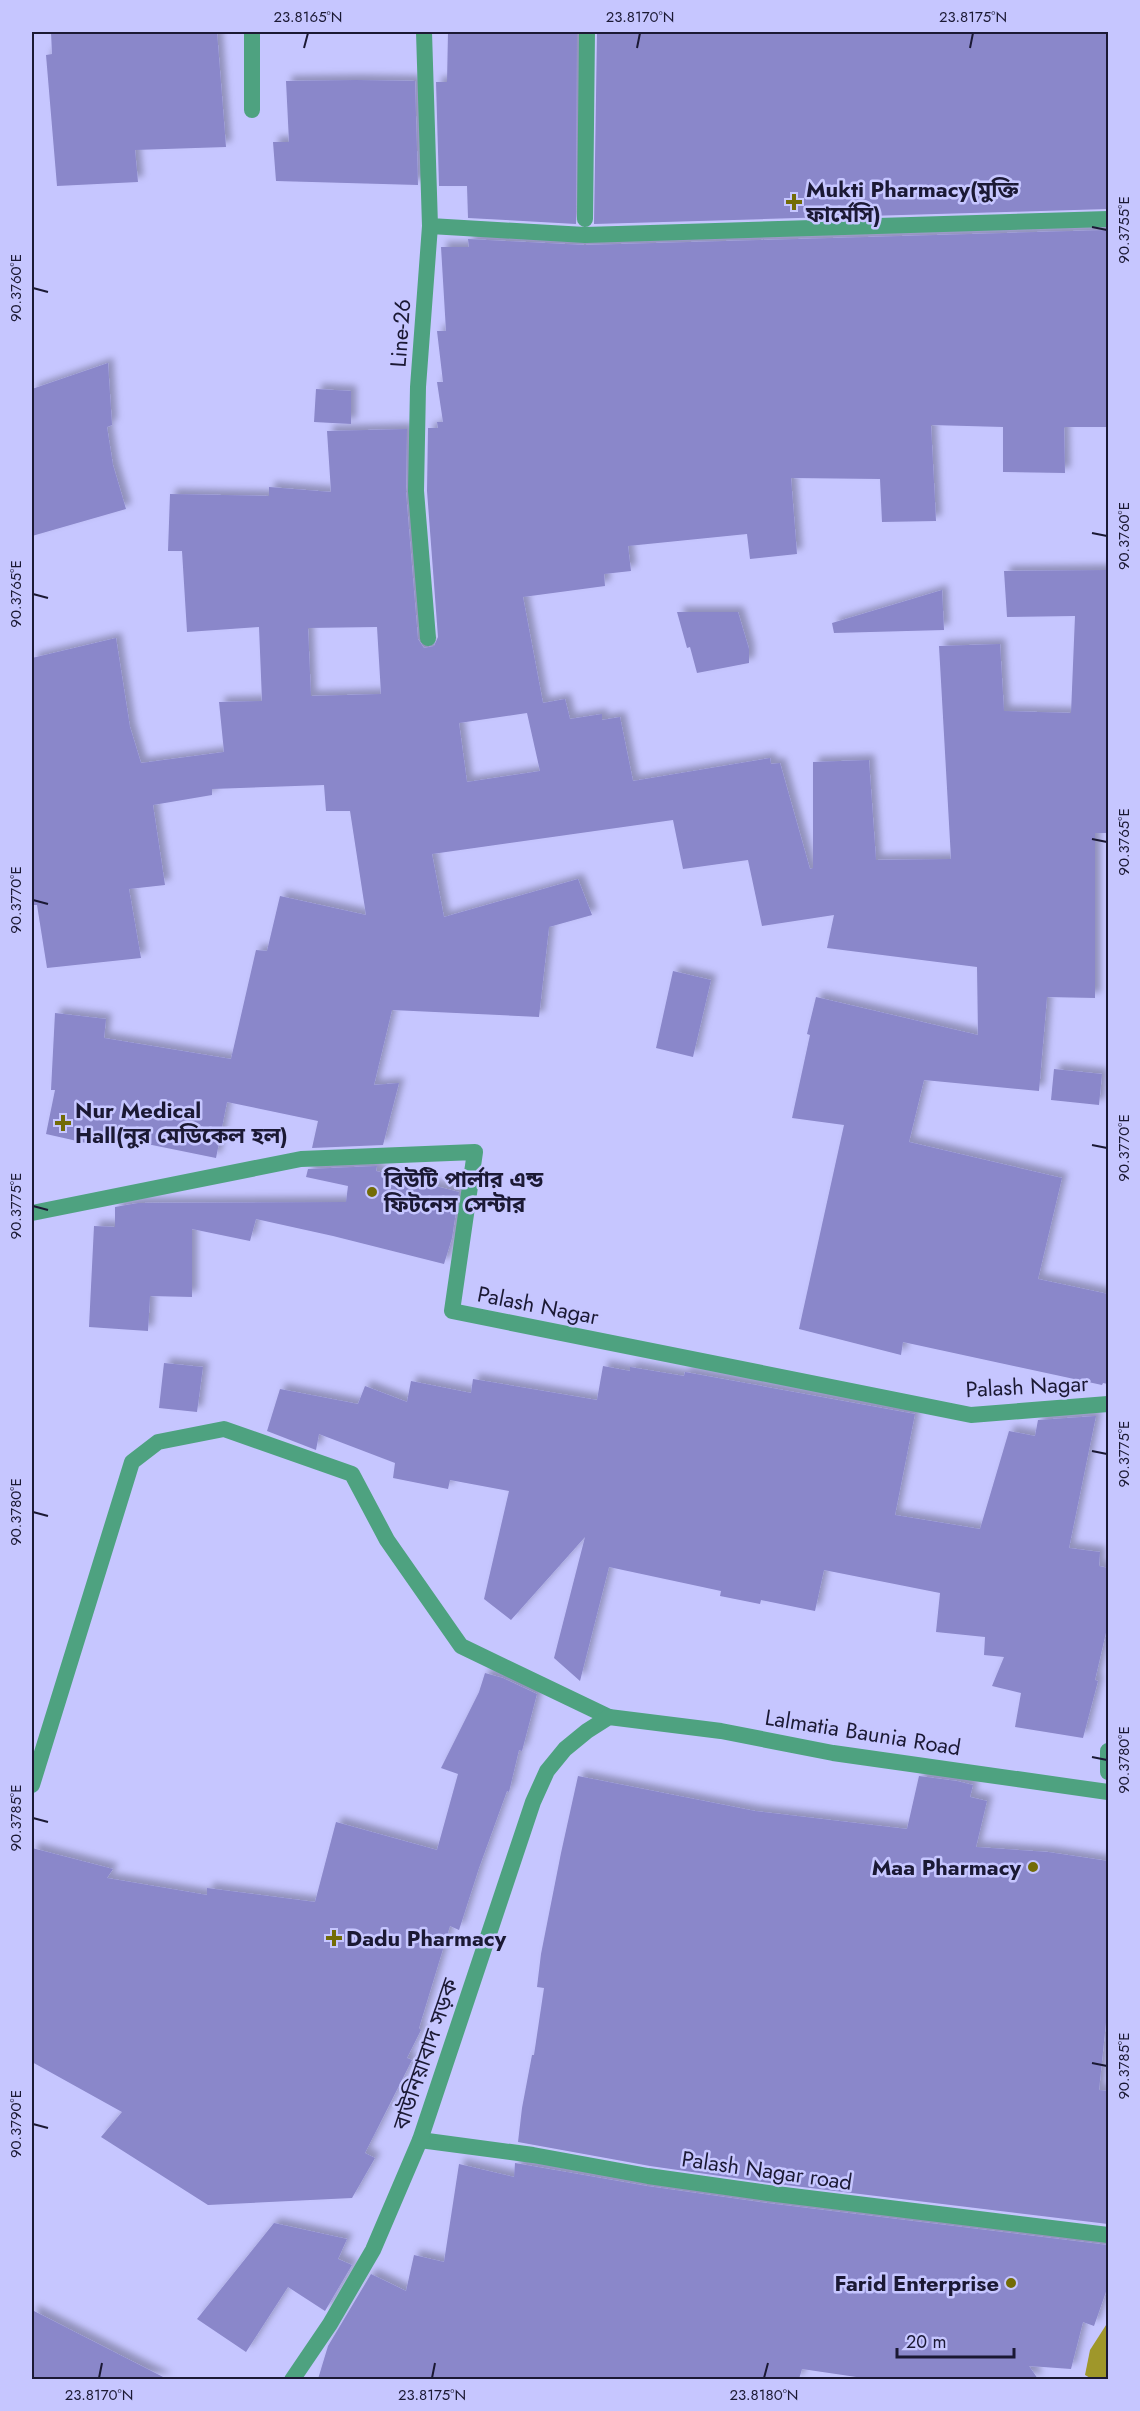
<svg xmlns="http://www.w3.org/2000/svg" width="1140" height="2411" viewBox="0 0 1140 2411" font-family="Jost,'Noto Sans Bengali',sans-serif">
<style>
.forest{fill:#9f972a}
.building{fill:#8a87ca;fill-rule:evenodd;filter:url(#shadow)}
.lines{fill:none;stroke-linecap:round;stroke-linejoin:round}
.minor{stroke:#4ea280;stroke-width:16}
.tertiary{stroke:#4ea280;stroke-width:16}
.ticks{fill:none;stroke:#1b1934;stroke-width:2}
.poi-dot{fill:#736c07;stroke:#c6c6ff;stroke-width:2}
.labels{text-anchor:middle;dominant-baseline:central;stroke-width:5;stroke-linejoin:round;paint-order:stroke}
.poi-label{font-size:22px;font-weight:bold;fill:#1b1934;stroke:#c6c6ff;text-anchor:start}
.street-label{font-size:22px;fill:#1b1934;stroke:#c6c6ff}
.neatline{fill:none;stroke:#1b1934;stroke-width:2}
.ticks-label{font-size:15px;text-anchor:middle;fill:#1b1934}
</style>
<defs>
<filter id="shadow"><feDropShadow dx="5.5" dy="-5.5" stdDeviation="3" flood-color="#0004"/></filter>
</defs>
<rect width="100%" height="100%" fill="#c6c6ff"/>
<!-- forest -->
<path class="forest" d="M 1108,2322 L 1108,2379 L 1092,2379 L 1085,2375 L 1090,2350 Z"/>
<!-- building -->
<path class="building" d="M 51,32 L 217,32 L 226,147 L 135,150 L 138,182 L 57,186 L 46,55 L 52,54 Z
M 448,32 L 577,32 L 576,224 L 468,218 L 467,186 L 439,186 L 436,82 L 447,82 Z
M 597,32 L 1108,32 L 1108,209 L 594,224 Z
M 356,80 L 415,81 L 418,185 L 276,181 L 273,142 L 289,142 L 286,81 Z
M 1108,230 L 1108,427 L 1064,427 L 1065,473 L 1003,472 L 1003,427 L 931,425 L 936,521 L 882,522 L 880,479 L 791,478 L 797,554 L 750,559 L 747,534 L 628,546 L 631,571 L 604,574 L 605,586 L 523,597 L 543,703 L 565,699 L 570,719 L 602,714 L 602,720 L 620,717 L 633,781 L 770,758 L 771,764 L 780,763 L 810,869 L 813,868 L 813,762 L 869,760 L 876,860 L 951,859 L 939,646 L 1000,644 L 1004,711 L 1071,713 L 1075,616 L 1007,617 L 1004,571 L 1108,570 L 1108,833 L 1095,833 L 1095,998 L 1047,997 L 1039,1091 L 924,1080 L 909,1142 L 1062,1178 L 1038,1279 L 1108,1294 L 1108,1384 L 1103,1383 L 1102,1385 L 903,1342 L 901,1355 L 799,1329 L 844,1125 L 792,1118 L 810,1035 L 807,1034 L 816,997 L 978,1035 L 977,967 L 827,948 L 834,915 L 762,926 L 748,860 L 683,869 L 673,820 L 432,854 L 444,917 L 578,879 L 592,915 L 549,927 L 539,1017 L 392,1010 L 374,1085 L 399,1083 L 383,1145 L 312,1148 L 318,1121 L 227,1102 L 216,1158 L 88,1132 L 86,1143 L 46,1134 L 55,1090 L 51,1090 L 55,1013 L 106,1019 L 104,1038 L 231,1059 L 256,950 L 267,951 L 280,896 L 366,915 L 350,811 L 326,811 L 324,785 L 212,789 L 212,795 L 153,805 L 165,885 L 129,889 L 141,958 L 47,968 L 37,905 L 32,905 L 32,658 L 116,638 L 130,727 L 141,763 L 224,752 L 219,702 L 262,701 L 259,627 L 187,632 L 182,551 L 168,551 L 170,494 L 269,496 L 269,487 L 331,492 L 327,431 L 407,429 L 406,492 L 418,639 L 424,648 L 434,646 L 438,637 L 427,491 L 428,428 L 438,428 L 437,422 L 443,422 L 437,382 L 443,382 L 437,331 L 446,331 L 441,247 L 469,247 L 468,239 L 585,245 ZM 377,627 L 381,694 L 311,696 L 308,628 ZM 527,713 L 540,771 L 467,782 L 459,723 Z
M 108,363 L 112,425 L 107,427 L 113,465 L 126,509 L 32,536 L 32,389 Z
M 316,389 L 351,391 L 351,424 L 314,422 Z
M 942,590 L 944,630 L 834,633 L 832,623 Z
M 677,612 L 738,612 L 749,649 L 749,663 L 697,673 L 690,647 L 687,648 Z
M 673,971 L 711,980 L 693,1057 L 656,1048 Z
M 1054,1069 L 1102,1074 L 1099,1105 L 1051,1100 Z
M 377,1166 L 376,1171 L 459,1192 L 452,1238 L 444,1264 L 333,1236 L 256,1219 L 250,1241 L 192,1229 L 192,1297 L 150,1296 L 148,1331 L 89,1327 L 94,1226 L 115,1227 L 115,1207 L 138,1203 L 346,1202 L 348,1186 L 306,1177 L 308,1169 Z
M 164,1363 L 203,1367 L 197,1412 L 159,1408 Z
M 603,1366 L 630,1371 L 630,1367 L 684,1376 L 685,1372 L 915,1414 L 895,1515 L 980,1529 L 1009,1431 L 1035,1436 L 1038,1420 L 1096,1416 L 1069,1548 L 1100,1552 L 1099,1566 L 1108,1568 L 1108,1624 L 1095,1680 L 1098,1681 L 1083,1738 L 1015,1727 L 1021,1693 L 992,1686 L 1004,1657 L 984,1655 L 985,1637 L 936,1632 L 940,1593 L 824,1570 L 815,1611 L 761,1600 L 760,1604 L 720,1596 L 721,1591 L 609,1567 L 580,1681 L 554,1658 L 585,1537 L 511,1620 L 484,1599 L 509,1491 L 450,1480 L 448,1489 L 393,1478 L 395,1463 L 319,1434 L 316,1450 L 267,1431 L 280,1389 L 358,1404 L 365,1386 L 407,1402 L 411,1381 L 471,1393 L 473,1379 L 597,1400 Z
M 485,1673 L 503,1678 L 537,1694 L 522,1751 L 519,1750 L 509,1792 L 507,1791 L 479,1868 L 459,1930 L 450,1926 L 419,2028 L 421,2030 L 407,2058 L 412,2060 L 365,2153 L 375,2158 L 352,2198 L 208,2205 L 101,2137 L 122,2112 L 32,2062 L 32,1848 L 113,1869 L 107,1878 L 207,1895 L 207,1888 L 315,1902 L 336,1822 L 437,1850 L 458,1774 L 441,1768 L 479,1692 Z
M 578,1776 L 755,1811 L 907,1829 L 919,1776 L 957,1781 L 973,1785 L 970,1797 L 987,1801 L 976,1847 L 1048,1852 L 1108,1861 L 1108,2003 L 1099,2090 L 1108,2091 L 1108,2224 L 769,2183 L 650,2166 L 518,2142 L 522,2108 L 532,2055 L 534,2055 L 544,1988 L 537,1987 L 541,1954 L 561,1853 Z
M 515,2163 L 647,2186 L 767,2203 L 1108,2245 L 1108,2286 L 1094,2326 L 1083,2322 L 1071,2369 L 1029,2366 L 1038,2379 L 870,2379 L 802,2369 L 799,2379 L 318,2379 L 328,2346 L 371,2274 L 406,2291 L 414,2255 L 444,2262 L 459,2164 L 514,2177 Z
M 274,2223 L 347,2239 L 338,2259 L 352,2265 L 325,2311 L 288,2287 L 246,2352 L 197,2319 Z
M 32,2310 L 167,2379 L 32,2379 Z"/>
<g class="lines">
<!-- minor -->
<path class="minor" d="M 252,32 L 252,110
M 424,32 L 430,226 L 418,387 L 416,491 L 428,638
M 585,219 L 587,32
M 430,226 L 585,235 L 1108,219
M 32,1213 L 301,1159 L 475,1152 L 452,1311 L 971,1415 L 1108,1404
M 1108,1772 L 1108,1751
M 32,1785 L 132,1462 L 158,1442 L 224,1429 L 352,1474 L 387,1540 L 461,1646 L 609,1717
M 420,2140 L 533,2155 L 648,2176 L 768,2193 L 1108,2235"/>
<!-- tertiary -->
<path class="tertiary" d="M 292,2380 L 330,2324 L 373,2250 L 420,2140 L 533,1802 L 547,1771 L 565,1749 L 587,1731 L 609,1717 L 721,1731 L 833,1753 L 1108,1792"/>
</g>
<!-- ticks -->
<path class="ticks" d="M 304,48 L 308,33M 637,48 L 640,33M 970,48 L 973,33M 1092,227 L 1107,230M 33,288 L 48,292M 1092,533 L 1107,536M 33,594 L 48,598M 1092,839 L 1107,842M 33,900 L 48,904M 1092,1145 L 1107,1148M 33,1206 L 48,1210M 1092,1451 L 1107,1454M 33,1512 L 48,1516M 1092,1757 L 1107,1760M 33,1818 L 48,1822M 1092,2063 L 1107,2066M 33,2124 L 48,2128M 99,2378 L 102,2363M 432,2378 L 435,2363M 764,2378 L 768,2363"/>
<!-- markers -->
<g class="poi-dot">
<path d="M791 193h6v6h6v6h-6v6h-6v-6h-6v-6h6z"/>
<path d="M60 1114h6v6h6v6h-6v6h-6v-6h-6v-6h6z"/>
<circle cx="372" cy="1192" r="6"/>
<circle cx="1033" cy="1867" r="6"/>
<path d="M331 1929h6v6h6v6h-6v6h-6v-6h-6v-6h6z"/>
<circle cx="1011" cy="2283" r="6"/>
</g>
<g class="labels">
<!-- poi labels -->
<g class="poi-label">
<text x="806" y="189">Mukti Pharmacy(মুক্তি<tspan x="806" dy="25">ফার্মেসি)</tspan></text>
<text x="75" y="1110">Nur Medical<tspan x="75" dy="25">Hall(নুর মেডিকেল হল)</tspan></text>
<text x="384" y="1179">বিউটি পার্লার এন্ড<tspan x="384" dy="25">ফিটনেস সেন্টার</tspan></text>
<text x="1021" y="1867" text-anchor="end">Maa Pharmacy</text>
<text x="346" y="1938">Dadu Pharmacy</text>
<text x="999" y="2283" text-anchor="end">Farid Enterprise</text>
</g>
<!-- street labels -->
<g class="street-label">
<text transform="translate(400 333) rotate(-86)">Line-26</text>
<text transform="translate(538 1305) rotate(11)">Palash Nagar</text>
<text transform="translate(1027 1386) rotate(-3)">Palash Nagar</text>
<text transform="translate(863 1732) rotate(9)">Lalmatia Baunia Road</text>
<text transform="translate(425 2054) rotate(-71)">বাউনিয়াবাদ সড়ক</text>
<text transform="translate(767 2170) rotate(8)">Palash Nagar road</text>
</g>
</g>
<!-- border -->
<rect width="1140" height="2411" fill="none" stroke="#c6c6ff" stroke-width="66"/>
<!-- scale -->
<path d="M897 2348v9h117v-9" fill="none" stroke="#1b1934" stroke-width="3"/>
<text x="906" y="2348" font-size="18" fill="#1b1934" stroke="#c6c6ff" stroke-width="4.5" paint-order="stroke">20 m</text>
<rect x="33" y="33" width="1074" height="2345" class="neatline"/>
<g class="ticks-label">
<text x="308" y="22">23.8165°N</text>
<text x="640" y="22">23.8170°N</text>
<text x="973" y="22">23.8175°N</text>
<text transform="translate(1124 230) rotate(-90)" y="5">90.3755°E</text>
<text transform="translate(16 288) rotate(-90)" y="5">90.3760°E</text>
<text transform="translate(1124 536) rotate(-90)" y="5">90.3760°E</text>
<text transform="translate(16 594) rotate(-90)" y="5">90.3765°E</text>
<text transform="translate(1124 842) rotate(-90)" y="5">90.3765°E</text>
<text transform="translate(16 900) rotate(-90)" y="5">90.3770°E</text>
<text transform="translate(1124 1148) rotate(-90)" y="5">90.3770°E</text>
<text transform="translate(16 1206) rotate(-90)" y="5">90.3775°E</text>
<text transform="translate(1124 1454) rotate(-90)" y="5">90.3775°E</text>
<text transform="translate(16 1512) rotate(-90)" y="5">90.3780°E</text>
<text transform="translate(1124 1760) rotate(-90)" y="5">90.3780°E</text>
<text transform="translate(16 1818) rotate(-90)" y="5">90.3785°E</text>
<text transform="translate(1124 2066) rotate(-90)" y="5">90.3785°E</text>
<text transform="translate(16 2124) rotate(-90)" y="5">90.3790°E</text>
<text x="99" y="2400">23.8170°N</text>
<text x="432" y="2400">23.8175°N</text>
<text x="764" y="2400">23.8180°N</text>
</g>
</svg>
